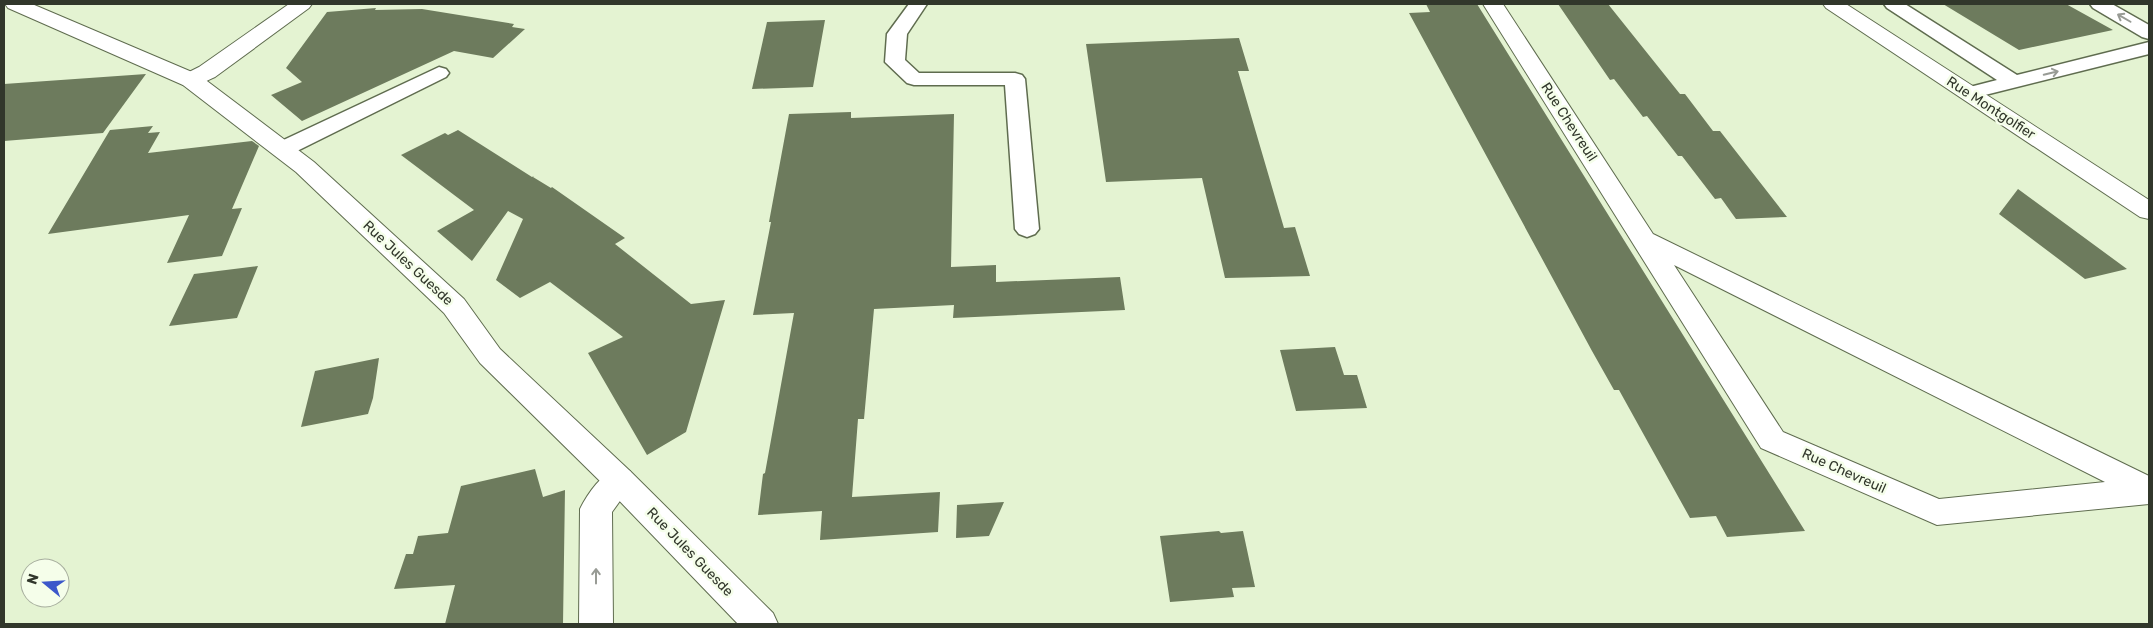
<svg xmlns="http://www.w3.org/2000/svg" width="2153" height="628" viewBox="0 0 2153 628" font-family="Rubik,sans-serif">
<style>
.building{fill:#6d7b5d}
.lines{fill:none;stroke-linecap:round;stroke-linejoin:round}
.service-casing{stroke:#5f6c4f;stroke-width:3}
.minor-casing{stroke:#5f6c4f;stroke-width:2}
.tertiary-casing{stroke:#5f6c4f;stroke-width:2}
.service{fill:#fff;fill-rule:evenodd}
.minor{fill:#fff;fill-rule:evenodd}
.tertiary{fill:#fff;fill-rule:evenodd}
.oneway{stroke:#989b95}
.labels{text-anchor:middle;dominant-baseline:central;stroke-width:5;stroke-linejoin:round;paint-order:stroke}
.street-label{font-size:14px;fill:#31372b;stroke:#f5feea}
</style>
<rect width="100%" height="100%" fill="#e4f3d2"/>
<!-- building -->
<path class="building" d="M 1426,4 L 1477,4 L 1805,531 L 1727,537 L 1716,516 L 1690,518 L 1619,390 L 1614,390 L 1592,351 L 1409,13 L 1430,12 Z
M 1558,4 L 1608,4 L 1680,94 L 1685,94 L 1713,131 L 1720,131 L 1787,217 L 1736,219 L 1721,198 L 1715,199 L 1682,156 L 1678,156 L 1647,116 L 1643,117 L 1614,79 L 1610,80 Z
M 1943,4 L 2066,4 L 2113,30 L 2019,50 Z
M 376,8 L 375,10 L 422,9 L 514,24 L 512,27 L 525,29 L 493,58 L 454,51 L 302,121 L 271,95 L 302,82 L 286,68 L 327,12 Z
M 825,20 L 813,87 L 752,89 L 767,22 Z
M 1239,38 L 1249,71 L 1238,71 L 1284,228 L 1295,227 L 1310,276 L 1225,278 L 1202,178 L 1106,182 L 1086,44 Z
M 146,74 L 103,133 L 4,141 L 4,84 Z
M 851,112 L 851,118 L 954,114 L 951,267 L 996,265 L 996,282 L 1120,277 L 1125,310 L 953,318 L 954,305 L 874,309 L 864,419 L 858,419 L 852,497 L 940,492 L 938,532 L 820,540 L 822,511 L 758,515 L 763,474 L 765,473 L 794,313 L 753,315 L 771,222 L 769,222 L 789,114 Z
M 153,126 L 148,133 L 160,132 L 148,153 L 252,141 L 259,146 L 232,209 L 242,208 L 222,256 L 167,263 L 189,215 L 48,234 L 110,130 Z
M 458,130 L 532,177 L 534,176 L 533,177 L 551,188 L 552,187 L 625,238 L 615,244 L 691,304 L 725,300 L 686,432 L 647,455 L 588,353 L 623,337 L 550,282 L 520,298 L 496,280 L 523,219 L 508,211 L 472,261 L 437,231 L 474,210 L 401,155 L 445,133 L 448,135 Z
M 2018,189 L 2127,269 L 2085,279 L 1999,214 Z
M 258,266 L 237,318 L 169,326 L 194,274 Z
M 1335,347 L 1344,375 L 1357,375 L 1367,408 L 1296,411 L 1280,350 Z
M 379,358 L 373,398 L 368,414 L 301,427 L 315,371 Z
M 535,469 L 543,497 L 565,490 L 563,624 L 445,624 L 455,585 L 394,589 L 406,554 L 413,554 L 418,536 L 448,533 L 461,486 Z
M 1004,502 L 989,536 L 956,538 L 957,505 Z
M 1219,531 L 1221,533 L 1243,531 L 1255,587 L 1232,588 L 1234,597 L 1170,602 L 1160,536 Z"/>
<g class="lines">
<defs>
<path id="service" d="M 909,4 L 927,4 L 907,34 L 905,60 L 919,73 L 1015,73 L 1022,75 L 1025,79 L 1039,229 L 1035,234 L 1027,237 L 1019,234 L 1015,229 L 1005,85 L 914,85 L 907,83 L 885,62 L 887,34 Z
M 1884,4 L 1905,4 L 2017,75 L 2149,42 L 2149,54 L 1969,99 L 1962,97 L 1959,93 L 1962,89 L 1997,80 L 1887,8 Z
M 2090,4 L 2112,4 L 2149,25 L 2149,39 L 2142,37 L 2093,8 Z
M 439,67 L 446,69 L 449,73 L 446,77 L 291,154 L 283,156 L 275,154 L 272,149 L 275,144 Z"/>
<path id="minor" d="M 289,4 L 312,4 L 309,8 L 215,77 C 204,82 196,88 183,85 L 180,80 L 183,75 L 199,67 Z
M 1483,4 L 1503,4 L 1653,234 L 2149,476 L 2149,504 L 1937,525 L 1761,448 ZM 1674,265 L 2105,482 L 1939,499 L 1783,432 Z
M 619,467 L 630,471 L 635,480 L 612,512 L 613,624 L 579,624 L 580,509 C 588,493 602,473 619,467 Z"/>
<path id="tertiary" d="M 5,4 L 32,4 L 199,75 L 314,162 L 464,299 L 500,349 L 630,471 L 773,613 L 778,624 L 738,624 L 608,489 L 480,363 L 444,313 L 296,172 L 183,85 L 8,8 Z
M 1823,4 L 1846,4 L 2149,200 L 2149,219 L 2140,217 L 1826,8 Z"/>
</defs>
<!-- service casing -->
<use href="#service" class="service-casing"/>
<!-- minor casing -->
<use href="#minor" class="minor-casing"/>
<!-- tertiary casing -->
<use href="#tertiary" class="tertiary-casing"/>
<!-- service -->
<use href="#service" class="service"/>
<!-- minor -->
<use href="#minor" class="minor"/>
<!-- tertiary -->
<use href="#tertiary" class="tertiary"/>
</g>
<!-- one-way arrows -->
<defs><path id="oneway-shaft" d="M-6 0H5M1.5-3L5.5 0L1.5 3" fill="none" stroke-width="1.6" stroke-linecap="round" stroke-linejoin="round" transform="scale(1.25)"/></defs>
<g class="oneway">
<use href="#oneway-shaft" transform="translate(2124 18) rotate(-150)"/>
<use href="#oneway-shaft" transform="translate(2051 73) rotate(-14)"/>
<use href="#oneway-shaft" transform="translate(596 576) rotate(-90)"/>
</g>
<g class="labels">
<!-- street labels -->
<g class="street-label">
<text transform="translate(1991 108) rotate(33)">Rue Montgolfier</text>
<text transform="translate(1569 122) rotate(57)">Rue Chevreuil</text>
<text transform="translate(408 263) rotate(43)">Rue Jules Guesde</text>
<text transform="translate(1844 471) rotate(24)">Rue Chevreuil</text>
<text transform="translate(690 552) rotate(46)">Rue Jules Guesde</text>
</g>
</g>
<!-- border -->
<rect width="2153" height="628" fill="none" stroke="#31372b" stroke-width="10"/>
<!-- north arrow -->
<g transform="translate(45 583) rotate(288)"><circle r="24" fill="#f5feea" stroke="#a7ae9e"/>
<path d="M0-4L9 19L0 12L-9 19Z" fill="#3c58ca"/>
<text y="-8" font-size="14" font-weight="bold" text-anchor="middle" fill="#31372b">N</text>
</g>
</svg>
